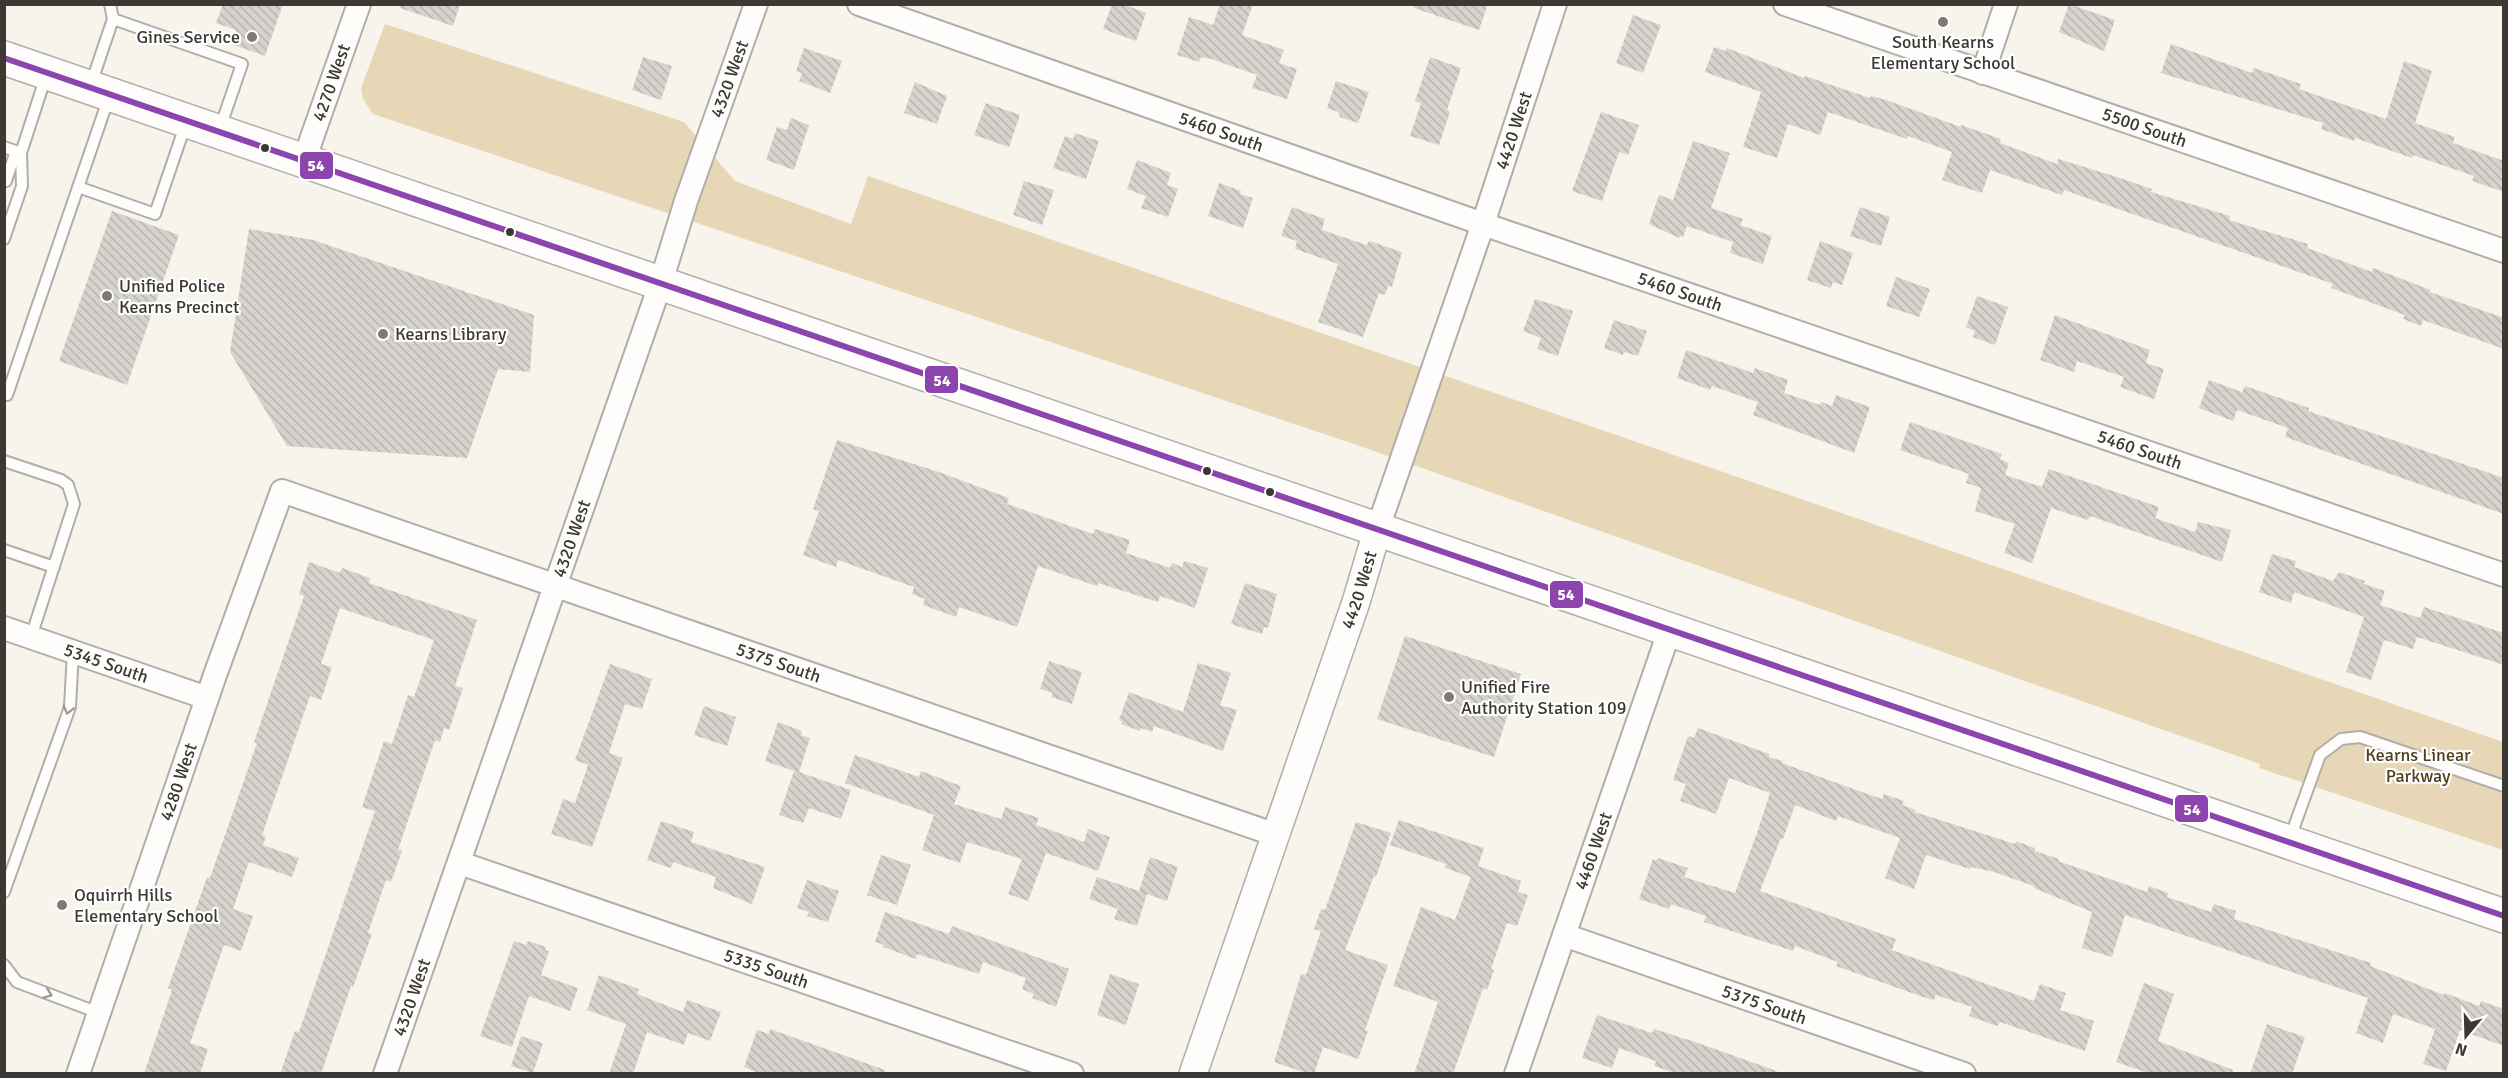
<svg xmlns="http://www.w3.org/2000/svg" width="2508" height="1078" viewBox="0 0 2508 1078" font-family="Signika,sans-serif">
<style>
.green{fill:#e7d7b7}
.building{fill:url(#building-back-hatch)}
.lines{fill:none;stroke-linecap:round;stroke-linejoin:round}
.service-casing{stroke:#b0aea8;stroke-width:14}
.minor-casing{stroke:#b0aea8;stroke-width:26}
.tertiary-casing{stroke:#b0aea8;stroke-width:30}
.primary-casing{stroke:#b0aea8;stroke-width:36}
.service{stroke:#fefdfc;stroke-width:10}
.minor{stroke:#fefdfc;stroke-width:22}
.tertiary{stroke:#fefdfc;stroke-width:27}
.primary{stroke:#fefdfc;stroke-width:33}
.bus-1-casing{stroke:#fff;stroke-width:10}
.bus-1{stroke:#8e44ad;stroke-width:6}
.oneway{stroke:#9d9b98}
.poi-dot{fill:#7d7a74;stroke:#fff;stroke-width:2}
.bus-dot{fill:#3c3934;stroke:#fff;stroke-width:2}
.labels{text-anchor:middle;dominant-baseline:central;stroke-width:4.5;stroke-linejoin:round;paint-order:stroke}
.poi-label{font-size:18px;fill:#3c3934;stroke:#fff;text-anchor:start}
.street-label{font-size:18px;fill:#3c3934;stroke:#fff}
.park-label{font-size:18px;fill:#4e3e1c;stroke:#fff}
.line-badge{stroke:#fff;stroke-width:2}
.badge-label{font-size:16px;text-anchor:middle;font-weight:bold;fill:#fff}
</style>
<defs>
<pattern id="building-back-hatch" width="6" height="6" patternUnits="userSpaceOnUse" patternTransform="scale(1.5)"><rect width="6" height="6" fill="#d6d3cd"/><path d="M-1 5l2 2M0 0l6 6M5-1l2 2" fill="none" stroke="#b9b6b1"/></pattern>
</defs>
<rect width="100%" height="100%" fill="#f7f4ec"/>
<!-- green -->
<path class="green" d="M 385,24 L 684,122 L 735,181 L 851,224 L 868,176 L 2503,742 L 2503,850 L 2259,768 L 2260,764 L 1354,444 L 373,114 L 363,99 L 361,88 Z"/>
<!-- building -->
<path class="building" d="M 223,4 L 283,4 L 265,56 L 231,44 L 236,30 L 216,23 Z
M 400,4 L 460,4 L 453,26 L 400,8 Z
M 1112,4 L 1123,4 L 1146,13 L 1136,41 L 1103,29 Z
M 1220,4 L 1253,4 L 1242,35 L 1284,50 L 1279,63 L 1297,69 L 1287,99 L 1252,88 L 1257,75 L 1211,59 L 1201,57 L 1199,62 L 1177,55 L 1189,17 L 1213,25 Z
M 1414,4 L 1488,4 L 1479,30 L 1414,8 Z
M 2069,4 L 2115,20 L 2104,51 L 2059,32 Z
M 1633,15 L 1661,25 L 1643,73 L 1616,63 Z
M 2171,44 L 2252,73 L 2254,68 L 2301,84 L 2299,89 L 2386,119 L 2404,61 L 2432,71 L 2415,123 L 2455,137 L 2453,143 L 2504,161 L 2504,192 L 2472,181 L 2474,176 L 2413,155 L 2412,158 L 2355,138 L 2354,141 L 2321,129 L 2323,123 L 2161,73 Z
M 1714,47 L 1726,51 L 1727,48 L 1804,78 L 1805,76 L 1870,98 L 1871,96 L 1886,100 L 1961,127 L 1961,125 L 2001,139 L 2000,143 L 2057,164 L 2058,159 L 2117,177 L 2152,189 L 2151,192 L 2230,216 L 2229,220 L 2308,244 L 2307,248 L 2372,272 L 2373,268 L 2431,290 L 2430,292 L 2504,318 L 2504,349 L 2423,320 L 2421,326 L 2403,319 L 2405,315 L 2331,288 L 2333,284 L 2064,190 L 2062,195 L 1990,170 L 1982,193 L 1942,180 L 1952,152 L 1908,136 L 1907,139 L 1828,112 L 1820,135 L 1788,124 L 1777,158 L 1743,147 L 1761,92 L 1705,72 Z
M 804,48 L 842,61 L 830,93 L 799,81 L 802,73 L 796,71 Z
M 643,57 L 672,66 L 661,100 L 632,90 Z
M 1430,57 L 1461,68 L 1447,110 L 1450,112 L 1439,145 L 1410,136 L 1421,103 L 1415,101 Z
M 1336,81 L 1369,92 L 1358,123 L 1340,117 L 1338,112 L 1327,108 Z
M 915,82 L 947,96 L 937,124 L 904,113 Z
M 986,103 L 1020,115 L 1009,147 L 974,135 Z
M 1601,112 L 1639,125 L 1628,155 L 1619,152 L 1602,201 L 1572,191 Z
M 791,118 L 809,125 L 794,170 L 766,160 L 777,127 L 787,130 Z
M 1075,133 L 1099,141 L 1086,179 L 1053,168 L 1065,136 L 1073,139 Z
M 1693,141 L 1730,153 L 1711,208 L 1743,219 L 1740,225 L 1772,236 L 1763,264 L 1730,253 L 1733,242 L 1687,226 L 1683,237 L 1680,236 L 1679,238 L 1649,224 L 1659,195 L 1673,200 Z
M 1137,160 L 1171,173 L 1167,185 L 1178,189 L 1168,217 L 1141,208 L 1146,196 L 1127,189 Z
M 1024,181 L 1054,190 L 1042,225 L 1013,215 Z
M 1219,183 L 1241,191 L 1240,194 L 1253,198 L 1243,228 L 1208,216 Z
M 1292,207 L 1325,219 L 1322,230 L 1367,245 L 1369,241 L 1402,252 L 1392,287 L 1388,286 L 1385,295 L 1379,293 L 1363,337 L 1318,322 L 1338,264 L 1295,249 L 1297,241 L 1281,236 Z
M 1860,207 L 1890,217 L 1881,246 L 1850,236 Z
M 112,211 L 179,235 L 127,385 L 59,361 Z
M 249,229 L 313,240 L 534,315 L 530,372 L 498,369 L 467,458 L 287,446 L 230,352 Z
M 1820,241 L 1853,253 L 1842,285 L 1833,282 L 1831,288 L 1807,280 Z
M 1896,277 L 1930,289 L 1919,317 L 1886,306 Z
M 1977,296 L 2008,307 L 1995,345 L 1973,337 L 1975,331 L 1966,327 Z
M 1535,299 L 1573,311 L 1558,356 L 1537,349 L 1541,338 L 1523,331 Z
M 2055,315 L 2150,350 L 2146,363 L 2164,369 L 2154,399 L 2120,387 L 2124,377 L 2077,361 L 2074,372 L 2040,360 Z
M 1614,320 L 1647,331 L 1638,356 L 1624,352 L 1623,355 L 1604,348 Z
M 1686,350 L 1753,373 L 1755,368 L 1788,380 L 1784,393 L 1820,405 L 1821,402 L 1832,406 L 1836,395 L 1870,407 L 1854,453 L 1753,415 L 1758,402 L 1712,386 L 1710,390 L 1677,378 Z
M 2209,380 L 2242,392 L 2245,386 L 2309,408 L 2308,411 L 2504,478 L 2504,514 L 2285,437 L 2288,428 L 2237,410 L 2233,421 L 2199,408 Z
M 1910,422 L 2002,454 L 2000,459 L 2009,463 L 2005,475 L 2042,487 L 2049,469 L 2159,507 L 2155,518 L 2195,532 L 2198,522 L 2231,530 L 2222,562 L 2090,516 L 2088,520 L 2051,508 L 2032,563 L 2004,553 L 2015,524 L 1975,511 L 1981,488 L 1966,483 L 1969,474 L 1900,450 Z
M 837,440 L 936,471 L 1009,498 L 1007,504 L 1093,534 L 1095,529 L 1130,540 L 1126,553 L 1170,568 L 1172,563 L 1182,567 L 1184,561 L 1208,568 L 1195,608 L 1160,596 L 1158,602 L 1098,583 L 1097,586 L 1038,566 L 1017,627 L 959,607 L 956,617 L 923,605 L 925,599 L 912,594 L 914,587 L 838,560 L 836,567 L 803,555 L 819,511 L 813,509 Z
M 2272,554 L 2296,561 L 2294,567 L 2333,581 L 2339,572 L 2365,581 L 2364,584 L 2385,591 L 2380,605 L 2420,618 L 2424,607 L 2504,633 L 2504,665 L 2417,637 L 2413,649 L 2384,640 L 2371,680 L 2346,672 L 2364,617 L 2294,592 L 2291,603 L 2259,592 Z
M 309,562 L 340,573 L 342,568 L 370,578 L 369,583 L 477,620 L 455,686 L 463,688 L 449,730 L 444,728 L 440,742 L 435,740 L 398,850 L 402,851 L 391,882 L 386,880 L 368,933 L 372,934 L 353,987 L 351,986 L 321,1074 L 280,1074 L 295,1031 L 299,1032 L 375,811 L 362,807 L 384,741 L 392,744 L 408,695 L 414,697 L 434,640 L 340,608 L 321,664 L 332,667 L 321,700 L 310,696 L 262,835 L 266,836 L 263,845 L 299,858 L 292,877 L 249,862 L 233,909 L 253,916 L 241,951 L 224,945 L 190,1043 L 208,1049 L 200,1074 L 144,1074 L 172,990 L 168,988 L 207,877 L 210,878 L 257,743 L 254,742 L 304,596 L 299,594 Z
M 1245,583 L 1277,594 L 1268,628 L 1264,627 L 1262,634 L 1231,624 Z
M 1405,636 L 1521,674 L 1494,757 L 1377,719 Z
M 1049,661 L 1082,672 L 1072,704 L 1051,697 L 1053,693 L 1040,689 Z
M 1198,663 L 1231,673 L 1220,705 L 1237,710 L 1223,751 L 1154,726 L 1152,732 L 1141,728 L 1140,731 L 1121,724 L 1122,721 L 1119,720 L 1129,692 L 1183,712 Z
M 610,664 L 652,679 L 642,709 L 625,704 L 609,753 L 623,758 L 592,847 L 551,834 L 563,799 L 575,803 L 588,765 L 575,760 Z
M 704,706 L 736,717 L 727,746 L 694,735 Z
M 778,722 L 802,731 L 801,735 L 810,738 L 799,772 L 851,790 L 841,819 L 809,808 L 803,823 L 779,815 L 794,771 L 765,761 Z
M 1698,728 L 1769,754 L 1769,757 L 1783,761 L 1782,763 L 1845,786 L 1882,799 L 1884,794 L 1904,801 L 1902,805 L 1916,810 L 1915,812 L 2015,844 L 2016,841 L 2035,848 L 2035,851 L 2059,859 L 2058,861 L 2147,892 L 2149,886 L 2168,893 L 2167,897 L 2211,912 L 2214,904 L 2236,911 L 2234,919 L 2371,963 L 2370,966 L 2444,995 L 2445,993 L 2479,1006 L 2481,1001 L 2504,1009 L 2504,1046 L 2460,1030 L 2446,1071 L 2423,1064 L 2435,1029 L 2393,1014 L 2383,1043 L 2356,1033 L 2368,998 L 2125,915 L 2112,957 L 2082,948 L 2092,912 L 2034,888 L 2034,886 L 1994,872 L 1971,867 L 1970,869 L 1926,855 L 1914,889 L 1885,878 L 1900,838 L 1838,816 L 1836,821 L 1795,805 L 1783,839 L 1781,838 L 1760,891 L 1896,939 L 1892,950 L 2034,1001 L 2040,984 L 2066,993 L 2060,1010 L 2094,1021 L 2085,1051 L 2000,1022 L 1997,1026 L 1969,1016 L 1972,1007 L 1936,995 L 1934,1000 L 1923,997 L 1836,966 L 1838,962 L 1795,946 L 1793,951 L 1704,922 L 1706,916 L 1671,904 L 1669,909 L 1639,899 L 1653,859 L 1656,861 L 1658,858 L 1688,868 L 1684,877 L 1735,893 L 1758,830 L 1770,793 L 1729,778 L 1716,814 L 1680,801 L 1686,784 L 1673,780 L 1688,736 L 1694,738 Z
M 855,755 L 919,777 L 921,771 L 961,786 L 954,804 L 1001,819 L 1005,807 L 1039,818 L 1036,825 L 1084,842 L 1088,829 L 1110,837 L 1098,871 L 1046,853 L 1028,901 L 1008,894 L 1022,859 L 967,842 L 960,863 L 922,850 L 934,815 L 845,783 Z
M 1399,820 L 1484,848 L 1478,866 L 1521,881 L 1518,892 L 1528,895 L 1517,926 L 1507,923 L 1491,969 L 1494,970 L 1487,990 L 1483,988 L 1453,1074 L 1414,1074 L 1438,1002 L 1393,986 L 1421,907 L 1455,920 L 1471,877 L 1445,868 L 1446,864 L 1390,845 Z
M 661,821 L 694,832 L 691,842 L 765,867 L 752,904 L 713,888 L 716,877 L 673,862 L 671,868 L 647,860 Z
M 1356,822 L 1391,833 L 1376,877 L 1374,876 L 1345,950 L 1388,965 L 1365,1030 L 1368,1031 L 1358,1059 L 1323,1047 L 1314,1074 L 1309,1074 L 1274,1062 L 1301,974 L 1306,975 L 1321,931 L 1314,929 L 1321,909 L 1325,910 Z
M 881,855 L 911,865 L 897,905 L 867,895 Z
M 1150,857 L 1178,867 L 1167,901 L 1147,894 L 1137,926 L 1114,919 L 1118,909 L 1089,899 L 1097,877 L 1139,891 Z
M 807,880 L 839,891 L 828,922 L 807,916 L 809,912 L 797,908 Z
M 885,912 L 949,934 L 952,926 L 1069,969 L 1056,1007 L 1032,998 L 1034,994 L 1022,989 L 1026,978 L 983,962 L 979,974 L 917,954 L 916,959 L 883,947 L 884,945 L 875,942 Z
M 514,941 L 526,945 L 528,941 L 546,947 L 545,950 L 549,951 L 541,975 L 578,988 L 570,1011 L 529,996 L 512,1047 L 480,1036 Z
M 1110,974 L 1139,984 L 1126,1025 L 1097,1015 Z
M 599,975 L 639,989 L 637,994 L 683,1012 L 687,1000 L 721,1012 L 710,1041 L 688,1033 L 684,1045 L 647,1032 L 633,1074 L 609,1074 L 626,1024 L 587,1010 Z
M 2144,983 L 2174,994 L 2158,1041 L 2233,1070 L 2232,1074 L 2151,1074 L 2116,1062 Z
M 1597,1015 L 1652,1033 L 1654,1029 L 1695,1042 L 1777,1071 L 1776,1074 L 1678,1074 L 1654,1066 L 1656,1061 L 1619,1048 L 1612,1068 L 1582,1058 Z
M 2267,1024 L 2305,1037 L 2292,1074 L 2250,1074 Z
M 770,1029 L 885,1070 L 884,1074 L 761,1074 L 744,1067 L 757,1030 L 769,1034 Z
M 521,1036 L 543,1043 L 533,1073 L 511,1066 Z"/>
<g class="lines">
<defs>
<path id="service" d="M 110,4 L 113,19
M 91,84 L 113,19 L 242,64 L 220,128
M 4,147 L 21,153 L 22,186 L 4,239
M 21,153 L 46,76
M 6,181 L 16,151
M 78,187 L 155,214 L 186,123
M 4,395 L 7,395 L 109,97
M 4,461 L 61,480 L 68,485 L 74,504 L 31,637
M 4,550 L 54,567
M 2290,838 L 2320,755 L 2341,739 L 2360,737 L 2504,786
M 4,892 L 70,707 L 73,652
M 4,965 L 17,982 L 99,1013"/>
<g id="minor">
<path id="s1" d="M 859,4 L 1483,224 L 2504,575"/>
<path id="s2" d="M 1785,4 L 2504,251"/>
<path d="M 1983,73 L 2006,4"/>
<path id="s3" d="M 304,160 L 359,4"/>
<path id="s4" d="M 1378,528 L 1483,224 L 1555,4"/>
<path id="s5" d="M 4,628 L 207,698"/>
<path id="s6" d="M 460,863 L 1072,1074"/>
<path id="s7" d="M 1564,935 L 1964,1074"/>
<path id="s8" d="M 78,1074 L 215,675 L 282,491 L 1276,835"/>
<path id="s9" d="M 385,1074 L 661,282 L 686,201 L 756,4"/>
<path id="s10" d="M 1516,1074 L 1670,629"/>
</g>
<g id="tertiary">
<path id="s11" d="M 1193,1074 L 1356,602 L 1378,528"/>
</g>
<path id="primary" d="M 4,58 L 2504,916"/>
</defs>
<!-- service casing -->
<use href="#service" class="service-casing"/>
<!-- minor casing -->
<use href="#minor" class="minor-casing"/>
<!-- tertiary casing -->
<use href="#tertiary" class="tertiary-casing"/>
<!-- primary casing -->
<use href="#primary" class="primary-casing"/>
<!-- service -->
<use href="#service" class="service"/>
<!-- minor -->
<use href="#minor" class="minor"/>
<!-- tertiary -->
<use href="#tertiary" class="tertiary"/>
<!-- primary -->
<use href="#primary" class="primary"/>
<defs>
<path id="bus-1" d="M 4,58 L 2504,916"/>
</defs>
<!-- bus-1 casing -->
<use href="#bus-1" class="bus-1-casing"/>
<!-- bus-1 -->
<use href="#bus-1" class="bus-1"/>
</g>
<!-- one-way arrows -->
<defs><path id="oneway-chevron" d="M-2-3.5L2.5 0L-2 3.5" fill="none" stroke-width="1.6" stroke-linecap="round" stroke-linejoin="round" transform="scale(1.5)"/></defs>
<g class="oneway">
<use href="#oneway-chevron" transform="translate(68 710) rotate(104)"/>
<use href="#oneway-chevron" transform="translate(48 994) rotate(21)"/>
</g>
<!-- markers -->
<g class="poi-dot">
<circle cx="1943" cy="22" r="6"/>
<circle cx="252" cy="37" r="6"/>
<circle cx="107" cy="296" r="6"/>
<circle cx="383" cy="334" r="6"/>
<circle cx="1449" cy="697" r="6"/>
<circle cx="62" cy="905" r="6"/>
</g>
<g class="bus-dot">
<circle cx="265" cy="148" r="5"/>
<circle cx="510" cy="232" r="5"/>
<circle cx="1207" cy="471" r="5"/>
<circle cx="1270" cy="492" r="5"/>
</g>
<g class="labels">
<!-- poi labels -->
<g class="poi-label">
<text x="240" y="37" text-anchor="end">Gines Service</text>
<text x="1943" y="42" text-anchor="middle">South Kearns<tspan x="1943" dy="21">Elementary School</tspan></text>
<text x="119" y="286">Unified Police<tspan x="119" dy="21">Kearns Precinct</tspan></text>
<text x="395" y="334">Kearns Library</text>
<text x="1461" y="687">Unified Fire<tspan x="1461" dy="21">Authority Station 109</tspan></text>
<text x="74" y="895">Oquirrh Hills<tspan x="74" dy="21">Elementary School</tspan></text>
</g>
<!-- street labels -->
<g class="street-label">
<text stroke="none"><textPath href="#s9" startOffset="1053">4320 West</textPath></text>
<text stroke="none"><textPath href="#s3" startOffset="82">4270 West</textPath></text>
<text stroke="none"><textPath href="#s2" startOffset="380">5500 South</textPath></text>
<text stroke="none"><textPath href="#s4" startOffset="420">4420 West</textPath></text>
<text stroke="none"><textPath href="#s1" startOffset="384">5460 South</textPath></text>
<text stroke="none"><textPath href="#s1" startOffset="870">5460 South</textPath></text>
<text stroke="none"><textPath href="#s1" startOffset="1356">5460 South</textPath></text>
<text stroke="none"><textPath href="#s9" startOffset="567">4320 West</textPath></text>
<text stroke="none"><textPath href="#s11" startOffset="512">4420 West</textPath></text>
<text stroke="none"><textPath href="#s5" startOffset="108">5345 South</textPath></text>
<text stroke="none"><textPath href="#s8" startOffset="1143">5375 South</textPath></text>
<text stroke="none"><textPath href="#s8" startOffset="309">4280 West</textPath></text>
<text stroke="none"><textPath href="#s10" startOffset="236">4460 West</textPath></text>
<text stroke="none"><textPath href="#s6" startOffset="324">5335 South</textPath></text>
<text stroke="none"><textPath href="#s9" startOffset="81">4320 West</textPath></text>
<text stroke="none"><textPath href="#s7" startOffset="212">5375 South</textPath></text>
</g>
<!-- park labels -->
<g class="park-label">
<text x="2418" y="755">Kearns Linear<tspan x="2418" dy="21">Parkway</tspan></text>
</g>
</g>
<g class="line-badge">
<rect x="299" y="151" width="35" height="29" rx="6" fill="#8e44ad"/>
<rect x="924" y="365" width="35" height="29" rx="6" fill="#8e44ad"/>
<rect x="1549" y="580" width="35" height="29" rx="6" fill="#8e44ad"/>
<rect x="2174" y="794" width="35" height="29" rx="6" fill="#8e44ad"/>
</g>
<g class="badge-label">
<text x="316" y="171">54</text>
<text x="942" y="386">54</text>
<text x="1566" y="600">54</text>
<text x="2192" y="815">54</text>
</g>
<!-- border -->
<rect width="2508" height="1078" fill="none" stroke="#3c3934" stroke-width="12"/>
<!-- north arrow -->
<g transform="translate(2466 1036) rotate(199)" stroke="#ffffff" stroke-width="4.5" paint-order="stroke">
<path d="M0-4.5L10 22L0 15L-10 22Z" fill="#3c3934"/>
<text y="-9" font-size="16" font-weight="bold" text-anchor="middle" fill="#3c3934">N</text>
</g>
</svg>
